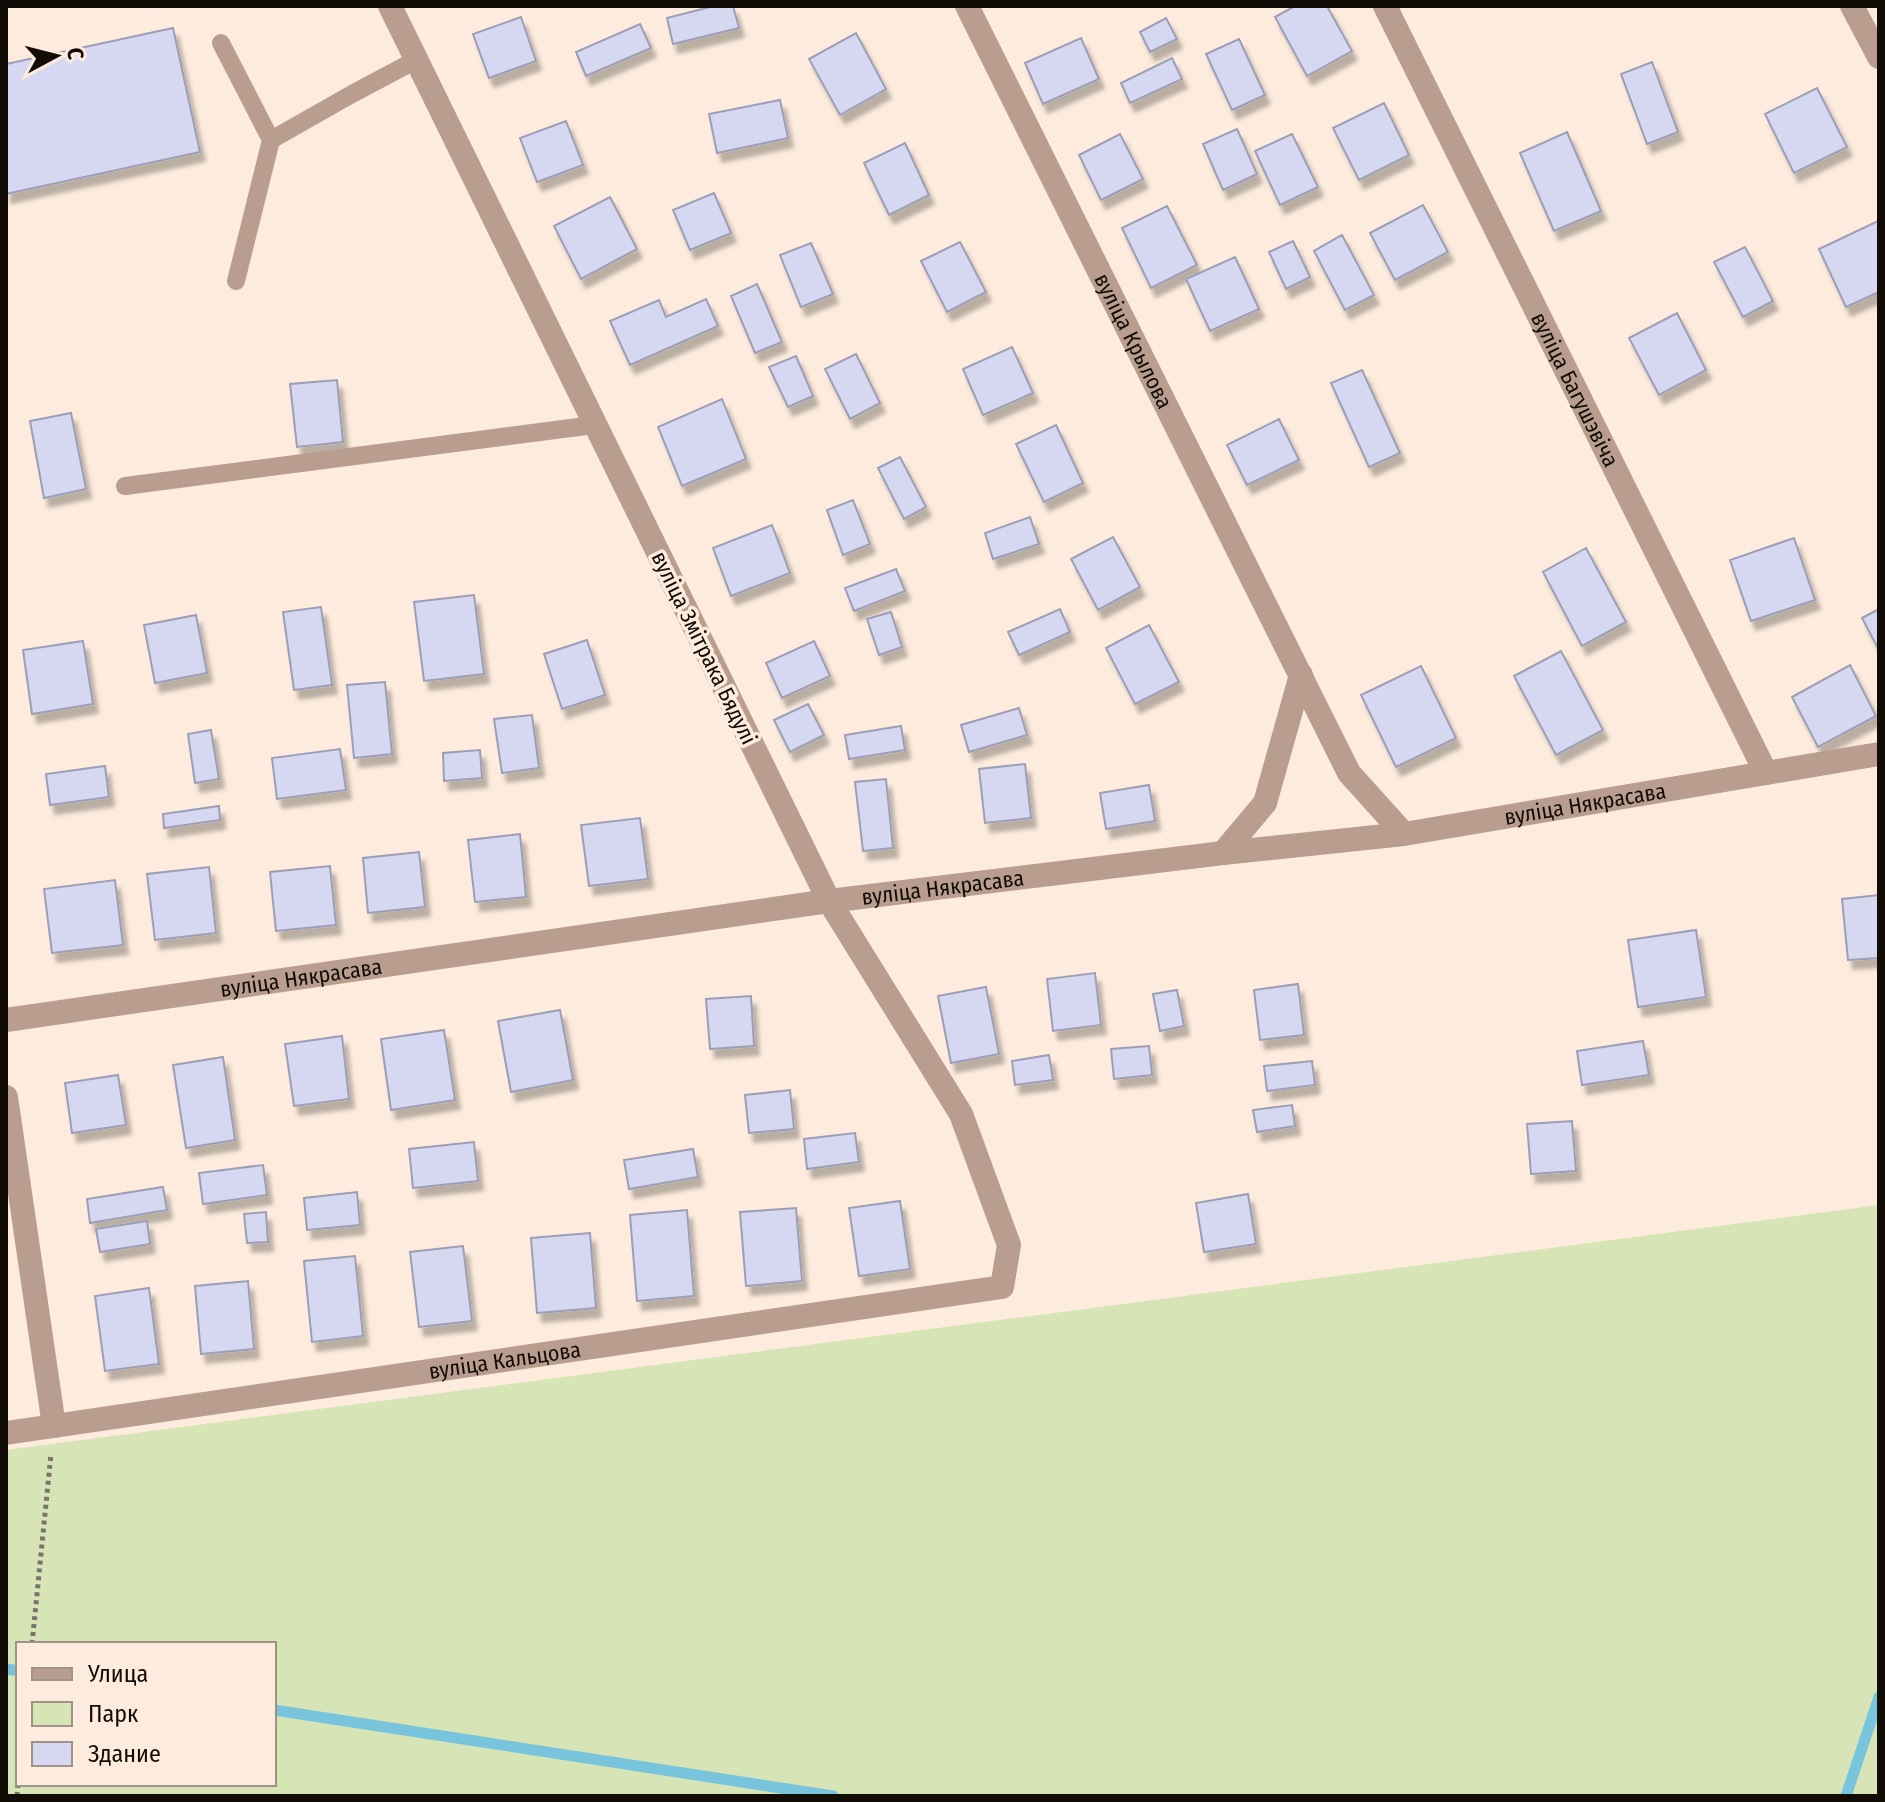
<svg xmlns="http://www.w3.org/2000/svg" width="1885" height="1802" viewBox="0 0 1885 1802" font-family="'Fira Sans Condensed',sans-serif">
<style>
.green{fill:#d6e4b6;fill-rule:evenodd}
.lines{fill:none;stroke-linecap:round;stroke-linejoin:round}
.stream{stroke:#79c4dd;stroke-width:11}
.building{fill:#d6d7f1;stroke:#9d9eb6;stroke-width:2;filter:url(#shadow)}
.path{stroke:#7e7369;stroke-width:5;stroke-dasharray:4 4;stroke-linecap:butt}
.service{stroke:#b99e90;stroke-width:18}
.minor{stroke:#b99e90;stroke-width:24}
.labels{text-anchor:middle;dominant-baseline:central;stroke-width:7;stroke-linejoin:round;paint-order:stroke}
.street-label{font-size:22px;fill:#120c06;stroke:#fdecdd}
</style>
<defs>
<filter id="shadow"><feDropShadow dx="5" dy="9" stdDeviation="2" flood-color="#0004"/></filter>
</defs>
<rect width="100%" height="100%" fill="#fdecdd"/>
<!-- green -->
<path class="green" d="M 1879,1205 L 1879,1796 L 6,1796 L 6,1450 ZM 18,1644 L 274,1644 L 274,1784 L 18,1784 Z"/>
<g class="lines">
<!-- stream -->
<path class="stream" d="M 6,1669 L 13,1670
M 274,1710 L 833,1796
M 1846,1796 L 1879,1697"/>
</g>
<!-- building -->
<path class="building" d="M 714,6 L 733,6 L 739,28 L 673,44 L 667,18 Z
M 1295,6 L 1327,6 L 1352,51 L 1307,76 L 1275,17 Z
M 521,17 L 536,61 L 489,78 L 473,34 Z
M 1166,18 L 1177,39 L 1150,52 L 1140,32 Z
M 640,24 L 651,48 L 586,76 L 576,52 Z
M 173,28 L 200,152 L 6,194 L 6,64 Z
M 856,33 L 886,89 L 840,115 L 809,59 Z
M 1081,38 L 1099,79 L 1043,104 L 1025,63 Z
M 1239,39 L 1265,95 L 1232,110 L 1206,54 Z
M 1172,58 L 1182,79 L 1130,103 L 1121,83 Z
M 1652,62 L 1678,132 L 1647,144 L 1621,74 Z
M 1817,88 L 1847,147 L 1794,173 L 1765,114 Z
M 780,100 L 788,138 L 717,153 L 709,114 Z
M 1384,103 L 1409,155 L 1359,180 L 1333,128 Z
M 566,121 L 583,165 L 537,182 L 520,138 Z
M 1237,129 L 1257,174 L 1223,190 L 1203,144 Z
M 1567,132 L 1601,211 L 1554,231 L 1520,153 Z
M 1120,134 L 1143,179 L 1101,200 L 1079,155 Z
M 1292,134 L 1318,187 L 1280,205 L 1255,151 Z
M 905,143 L 929,195 L 889,215 L 864,163 Z
M 714,193 L 731,233 L 690,250 L 673,210 Z
M 610,197 L 637,249 L 581,279 L 554,226 Z
M 1423,205 L 1448,252 L 1395,280 L 1370,233 Z
M 1167,206 L 1197,265 L 1151,288 L 1122,228 Z
M 1878,221 L 1879,292 L 1846,307 L 1819,249 Z
M 1342,235 L 1374,295 L 1345,310 L 1314,251 Z
M 1293,241 L 1310,277 L 1286,289 L 1269,252 Z
M 960,242 L 986,292 L 947,312 L 921,261 Z
M 811,243 L 833,294 L 801,307 L 780,255 Z
M 1745,247 L 1773,301 L 1743,317 L 1714,262 Z
M 1235,257 L 1259,309 L 1210,331 L 1186,279 Z
M 757,284 L 782,342 L 755,353 L 731,296 Z
M 706,299 L 718,326 L 630,365 L 610,321 L 659,300 L 666,317 Z
M 1677,313 L 1706,370 L 1659,395 L 1629,338 Z
M 1012,347 L 1033,393 L 983,415 L 963,369 Z
M 856,354 L 880,403 L 850,419 L 825,369 Z
M 796,356 L 813,396 L 788,407 L 769,367 Z
M 1362,370 L 1400,453 L 1369,467 L 1331,383 Z
M 337,380 L 343,442 L 297,447 L 290,384 Z
M 722,399 L 746,459 L 682,486 L 658,427 Z
M 71,413 L 86,489 L 44,498 L 30,421 Z
M 1279,419 L 1299,460 L 1247,485 L 1227,445 Z
M 1056,425 L 1083,483 L 1044,502 L 1016,444 Z
M 900,457 L 926,507 L 904,519 L 878,468 Z
M 853,500 L 870,544 L 843,555 L 827,510 Z
M 1030,517 L 1039,544 L 993,559 L 985,533 Z
M 772,525 L 790,573 L 731,596 L 713,548 Z
M 1113,537 L 1140,587 L 1098,610 L 1071,559 Z
M 1794,538 L 1815,600 L 1751,621 L 1730,560 Z
M 1586,548 L 1626,622 L 1582,646 L 1543,572 Z
M 896,569 L 905,591 L 854,611 L 845,588 Z
M 474,595 L 484,674 L 424,681 L 414,602 Z
M 321,607 L 332,685 L 294,690 L 283,612 Z
M 1060,609 L 1070,632 L 1019,655 L 1008,632 Z
M 1879,609 L 1879,650 L 1862,618 Z
M 891,612 L 902,647 L 879,655 L 867,619 Z
M 196,615 L 207,673 L 155,683 L 144,625 Z
M 1149,625 L 1179,682 L 1135,704 L 1106,648 Z
M 587,640 L 605,695 L 562,709 L 544,654 Z
M 83,641 L 93,704 L 32,714 L 23,650 Z
M 814,641 L 830,676 L 782,698 L 766,663 Z
M 1561,651 L 1603,730 L 1556,755 L 1514,676 Z
M 1850,665 L 1876,716 L 1818,747 L 1792,697 Z
M 1421,666 L 1456,738 L 1396,767 L 1361,695 Z
M 385,682 L 392,754 L 354,758 L 347,685 Z
M 808,704 L 824,735 L 790,752 L 774,720 Z
M 1019,708 L 1027,735 L 969,752 L 961,725 Z
M 532,715 L 539,768 L 502,773 L 494,719 Z
M 901,726 L 905,750 L 849,759 L 845,735 Z
M 211,730 L 219,779 L 195,783 L 188,734 Z
M 340,749 L 346,790 L 277,799 L 272,758 Z
M 480,750 L 482,778 L 444,781 L 443,753 Z
M 1025,764 L 1031,818 L 985,823 L 979,769 Z
M 105,766 L 109,797 L 50,805 L 46,774 Z
M 886,779 L 893,848 L 863,851 L 855,782 Z
M 1149,785 L 1155,821 L 1106,829 L 1100,793 Z
M 219,806 L 220,820 L 164,828 L 163,814 Z
M 640,818 L 648,879 L 589,886 L 581,825 Z
M 520,834 L 526,897 L 475,902 L 468,840 Z
M 419,852 L 425,907 L 368,913 L 363,858 Z
M 330,866 L 336,925 L 276,931 L 270,872 Z
M 209,867 L 216,933 L 155,940 L 147,874 Z
M 115,880 L 123,945 L 52,953 L 44,889 Z
M 1879,895 L 1879,958 L 1848,960 L 1842,899 Z
M 1696,930 L 1706,997 L 1638,1007 L 1628,940 Z
M 1095,973 L 1101,1025 L 1053,1031 L 1047,979 Z
M 1298,984 L 1304,1035 L 1260,1040 L 1254,990 Z
M 986,987 L 999,1054 L 951,1063 L 938,996 Z
M 1177,990 L 1184,1026 L 1160,1031 L 1153,994 Z
M 751,996 L 754,1046 L 710,1049 L 706,999 Z
M 560,1010 L 573,1080 L 511,1092 L 498,1021 Z
M 444,1030 L 455,1100 L 391,1110 L 381,1039 Z
M 342,1036 L 349,1099 L 294,1106 L 285,1044 Z
M 1643,1041 L 1649,1075 L 1582,1085 L 1577,1051 Z
M 1149,1046 L 1152,1075 L 1114,1079 L 1111,1049 Z
M 1049,1055 L 1053,1080 L 1015,1085 L 1012,1061 Z
M 223,1057 L 235,1140 L 186,1148 L 173,1065 Z
M 1312,1061 L 1315,1085 L 1267,1091 L 1264,1066 Z
M 118,1075 L 126,1125 L 72,1133 L 65,1083 Z
M 790,1090 L 794,1129 L 749,1133 L 745,1095 Z
M 1292,1105 L 1295,1126 L 1257,1132 L 1253,1110 Z
M 1572,1121 L 1576,1171 L 1531,1174 L 1527,1124 Z
M 855,1133 L 859,1162 L 807,1169 L 804,1139 Z
M 474,1142 L 478,1181 L 413,1188 L 409,1149 Z
M 693,1149 L 698,1177 L 629,1189 L 624,1160 Z
M 263,1165 L 267,1195 L 203,1204 L 199,1173 Z
M 163,1187 L 167,1210 L 90,1223 L 87,1199 Z
M 357,1192 L 360,1225 L 307,1230 L 304,1198 Z
M 1248,1194 L 1256,1244 L 1204,1252 L 1196,1203 Z
M 900,1201 L 910,1269 L 859,1276 L 849,1208 Z
M 796,1208 L 802,1281 L 746,1286 L 740,1212 Z
M 687,1210 L 694,1296 L 637,1301 L 630,1215 Z
M 266,1212 L 268,1242 L 247,1243 L 244,1214 Z
M 147,1221 L 150,1244 L 100,1252 L 96,1229 Z
M 590,1233 L 596,1308 L 537,1313 L 531,1238 Z
M 463,1246 L 472,1321 L 419,1327 L 410,1252 Z
M 355,1256 L 363,1336 L 312,1342 L 304,1261 Z
M 248,1281 L 254,1349 L 201,1354 L 195,1286 Z
M 149,1288 L 159,1364 L 105,1371 L 95,1296 Z"/>
<g class="lines">
<!-- path -->
<path class="path" d="M 32,1644 L 51,1454
M 17,1796 L 18,1784"/>
<!-- service -->
<path class="service" d="M 221,43 L 271,140 L 352,94 L 416,60
M 236,281 L 271,140
M 125,486 L 594,425"/>
<!-- minor -->
<g class="minor">
<path id="s1" d="M 967,6 L 1349,773 L 1404,834"/>
<path id="s2" d="M 1385,6 L 1766,773"/>
<path d="M 1852,6 L 1879,57"/>
<path d="M 1223,853 L 1265,803 L 1301,675"/>
<path id="s3" d="M 6,1020 L 829,901 L 1223,853 L 1404,834 L 1879,754"/>
<path d="M 6,1097 L 54,1426"/>
<path id="s4" d="M 6,1433 L 1002,1287 L 1009,1245 L 961,1114 L 829,901 L 390,6"/>
</g>
</g>
<g class="labels">
<!-- street labels -->
<g class="street-label">
<text stroke="none"><textPath href="#s1" startOffset="374">вуліца Крылова</textPath></text>
<text stroke="none"><textPath href="#s2" startOffset="428">вуліца Багушэвіча</textPath></text>
<text transform="translate(704 648) rotate(64)">вуліца Змітрака Бядулі</text>
<text stroke="none"><textPath href="#s3" startOffset="1594">вуліца Някрасава</textPath></text>
<text stroke="none"><textPath href="#s3" startOffset="946">вуліца Някрасава</textPath></text>
<text stroke="none"><textPath href="#s3" startOffset="298">вуліца Някрасава</textPath></text>
<text stroke="none"><textPath href="#s4" startOffset="504">вуліца Кальцова</textPath></text>
</g>
</g>
<!-- border -->
<rect width="1885" height="1802" fill="none" stroke="#120c06" stroke-width="16"/>
<!-- legend -->
<rect x="16" y="1642" width="260" height="144" fill="#fdecdd" stroke="#9f9287" stroke-width="2"/>
<rect x="32" y="1668" width="40" height="12" fill="#b99e90" stroke="#9f9287" stroke-width="2"/>
<text x="88" y="1682" font-size="24" fill="#120c06">Улица</text>
<rect x="32" y="1702" width="40" height="24" fill="#d6e4b6" stroke="#9f9287" stroke-width="2"/>
<text x="88" y="1722" font-size="24" fill="#120c06">Парк</text>
<rect x="32" y="1742" width="40" height="24" fill="#d6d7f1" stroke="#9f9287" stroke-width="2"/>
<text x="88" y="1762" font-size="24" fill="#120c06">Здание</text>
<!-- north arrow -->
<g transform="translate(56 56) rotate(83)" stroke="#fdecdd" stroke-width="6" paint-order="stroke">
<path d="M0-6L14 30L0 20L-14 30Z" fill="#120c06"/>
<text y="-12" font-size="22" font-weight="bold" text-anchor="middle" fill="#120c06">С</text>
</g>
</svg>
